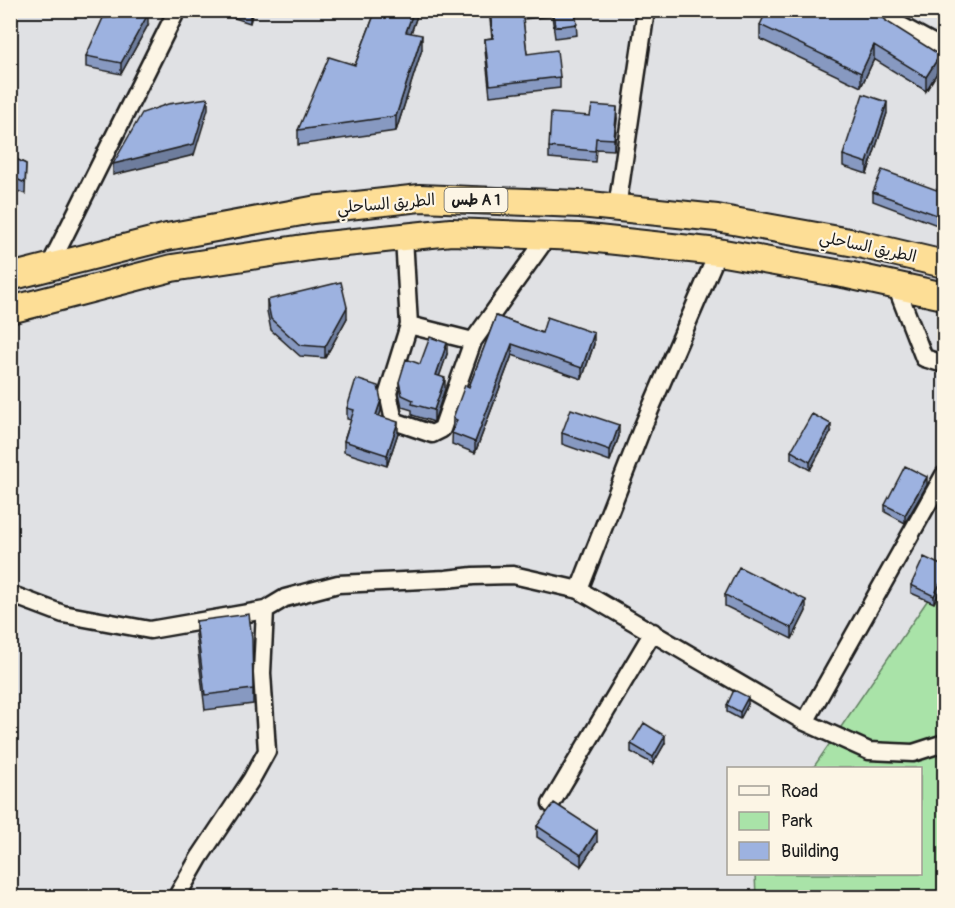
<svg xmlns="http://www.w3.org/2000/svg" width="955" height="908" viewBox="0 0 955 908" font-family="Pangolin,'Playpen Sans Arabic',sans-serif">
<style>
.green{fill:#a9e3a8;stroke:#628062;stroke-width:1.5}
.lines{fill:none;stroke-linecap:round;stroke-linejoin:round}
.minor-casing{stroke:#1c1c1c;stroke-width:21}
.highway-casing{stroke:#1c1c1c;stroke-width:30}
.minor{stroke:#fcf5e5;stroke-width:16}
.highway{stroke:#fdde96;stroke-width:26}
.wall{fill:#8799c1;stroke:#1c1c1c;stroke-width:1.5}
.shaded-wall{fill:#6e7d9d;stroke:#1c1c1c;stroke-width:1.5}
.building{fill:#9db2e0;stroke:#1c1c1c;stroke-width:1.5}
.labels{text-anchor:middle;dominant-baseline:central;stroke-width:4.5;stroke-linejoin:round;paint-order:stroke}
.shield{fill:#fcf5e5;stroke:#5f5d58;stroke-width:1.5}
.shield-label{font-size:15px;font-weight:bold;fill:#1c1c1c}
.street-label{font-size:16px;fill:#1c1c1c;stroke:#fcf5e5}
</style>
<rect width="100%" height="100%" fill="#e0e1e4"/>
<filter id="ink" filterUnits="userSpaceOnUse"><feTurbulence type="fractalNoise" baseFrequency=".0167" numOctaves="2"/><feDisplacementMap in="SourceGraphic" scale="12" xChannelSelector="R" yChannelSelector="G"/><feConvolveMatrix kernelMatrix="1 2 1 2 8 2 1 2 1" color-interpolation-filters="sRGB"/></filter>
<g filter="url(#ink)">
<!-- green -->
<path class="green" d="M 944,576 L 944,897 L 756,897 L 755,874 L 920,874 L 920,768 L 813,768 Z"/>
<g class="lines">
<defs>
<path id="minor" d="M 872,10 L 944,49
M 617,208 L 646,10
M 404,237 L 409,325 L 473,341 L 548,236
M 49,267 L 177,10
M 896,286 L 924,358 L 944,364
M 409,325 L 388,393 L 394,421 L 432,434 L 442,429 L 473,341
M 579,590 L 643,426 L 718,252
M 10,594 L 63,614 L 150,630 L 265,610 L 285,598 L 338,584 L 446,579 L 473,576 L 513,575 L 579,590 L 805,722 L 869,751 L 913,753 L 944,743
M 805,722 L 944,475
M 551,804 L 653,632
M 176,898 L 199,858 L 251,780 L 267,751 L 262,673 L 265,610"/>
<path id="highway" d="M 10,277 L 167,237 L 312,210 L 420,198 L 580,204 L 717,218 L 855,243 L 944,264
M 10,310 L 172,268 L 317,246 L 451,232 L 579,237 L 718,252 L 848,275 L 944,296"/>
</defs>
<!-- minor casing -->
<use href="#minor" class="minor-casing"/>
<!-- highway casing -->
<use href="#highway" class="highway-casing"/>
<!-- minor -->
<use href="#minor" class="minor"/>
<!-- highway -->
<use href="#highway" class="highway"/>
</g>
<!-- wall -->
<path class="wall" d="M 210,10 L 253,10 L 250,23 Z
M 376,10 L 419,10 L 411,33 L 422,49 L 396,131 L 298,145 L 298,130 L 355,65 Z
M 489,10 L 575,10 L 577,35 L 555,38 L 552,16 L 523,19 L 527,54 L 560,77 L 560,88 L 490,96 L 485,50 L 485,39 L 492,38 Z
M 886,22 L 940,68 L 926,91 L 874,59 L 861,87 L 760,39 L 760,25 Z
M 148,25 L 121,74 L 86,67 L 86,56 Z
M 887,113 L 867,174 L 843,166 L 843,155 Z
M 590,116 L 617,118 L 614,150 L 596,149 L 595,162 L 549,158 L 549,147 Z
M 10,156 L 26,164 L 25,194 L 10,188 Z
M 873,192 L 945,193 L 945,228 L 873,201 Z
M 267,300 L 347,318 L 325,358 L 300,356 L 271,330 L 267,311 Z
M 496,316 L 542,333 L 594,344 L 582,379 L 512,355 L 475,453 L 452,444 L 453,418 L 469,387 Z
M 447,354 L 439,376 L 445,389 L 434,422 L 412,415 L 412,410 L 402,407 L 399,393 L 399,382 L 420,364 Z
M 347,408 L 381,411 L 379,416 L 398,433 L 387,466 L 344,452 L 344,441 L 351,420 L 347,419 Z
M 831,432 L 810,470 L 791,459 L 791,451 Z
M 562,433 L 619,436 L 610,461 L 562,444 Z
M 927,485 L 905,523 L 885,512 L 885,505 Z
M 945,567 L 945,581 L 934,603 L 911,593 L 911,585 Z
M 725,595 L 806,611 L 792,639 L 725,606 Z
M 196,621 L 253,689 L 253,704 L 205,710 L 196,635 Z
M 748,704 L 740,719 L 727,712 L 727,705 Z
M 665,743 L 653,764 L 631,752 L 631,744 Z
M 537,826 L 597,842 L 581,866 L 537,837 Z"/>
<!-- shaded-wall -->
<path class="shaded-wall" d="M 251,10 L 253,10 L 250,23 L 250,15 Z
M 414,10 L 419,10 L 406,47 L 406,32 Z
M 148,14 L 148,25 L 121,74 L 121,63 Z
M 422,35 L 422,49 L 396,131 L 396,116 Z
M 874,45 L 874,59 L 861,87 L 861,73 Z
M 940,55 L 940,68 L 926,91 L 926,77 Z
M 208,98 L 208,109 L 194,155 L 113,175 L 113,164 Z
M 887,102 L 887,113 L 867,174 L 867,163 Z
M 617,107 L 617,118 L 614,150 L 614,139 Z
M 347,307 L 347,318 L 325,358 L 325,347 Z
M 594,333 L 594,344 L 582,379 L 582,368 Z
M 447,343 L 447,354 L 436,386 L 436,375 Z
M 512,344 L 512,355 L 475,453 L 475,442 Z
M 445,378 L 445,389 L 434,422 L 434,410 Z
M 381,400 L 381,411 L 376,426 L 376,415 Z
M 398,422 L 398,433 L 387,466 L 387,455 Z
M 831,424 L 831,432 L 810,470 L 810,462 Z
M 619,425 L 619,436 L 610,461 L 610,450 Z
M 927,477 L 927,485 L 905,523 L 905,515 Z
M 945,573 L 945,581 L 934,603 L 934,596 Z
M 806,600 L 806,611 L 792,639 L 792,628 Z
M 748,697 L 748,704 L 740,719 L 740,712 Z
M 665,736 L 665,743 L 653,764 L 653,757 Z
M 597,831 L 597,842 L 581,866 L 581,855 Z"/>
<!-- building -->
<path class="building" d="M 234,10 L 251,10 L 250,15 Z
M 376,10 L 414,10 L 406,32 L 422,35 L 396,116 L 298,130 L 329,57 L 355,65 Z
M 490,10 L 522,10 L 527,54 L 557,50 L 560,77 L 490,85 L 485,39 L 493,38 Z
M 553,10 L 575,10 L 577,24 L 555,27 Z
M 767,10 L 867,10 L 886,20 L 886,21 L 940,55 L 926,77 L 874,45 L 861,73 L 760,25 Z
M 148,14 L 121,63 L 86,56 L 103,18 Z
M 863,94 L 887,102 L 867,163 L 843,155 Z
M 208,98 L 194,144 L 113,164 L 142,113 L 168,104 Z
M 592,105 L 617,107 L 614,139 L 596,138 L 595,151 L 549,147 L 551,113 L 590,116 Z
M 10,156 L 26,164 L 25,183 L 10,176 Z
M 882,170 L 945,193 L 945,218 L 873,192 Z
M 341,282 L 347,307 L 325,347 L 300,345 L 271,319 L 267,300 Z
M 496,316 L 542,333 L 547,317 L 594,333 L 582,368 L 512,344 L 475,442 L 452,433 L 457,420 L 453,418 L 465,385 L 469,387 Z
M 430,337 L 447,343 L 436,375 L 445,378 L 434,410 L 412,404 L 413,400 L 402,395 L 399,382 L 406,359 L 420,364 Z
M 356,379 L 378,386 L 381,400 L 376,415 L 398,422 L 387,455 L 344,441 L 354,410 L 347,408 Z
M 571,409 L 619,425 L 610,450 L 562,433 Z
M 812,414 L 831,424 L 810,462 L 791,451 Z
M 905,466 L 927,477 L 905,515 L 885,505 Z
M 924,557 L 945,567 L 945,573 L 934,596 L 911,585 Z
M 739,567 L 806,600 L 792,628 L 725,595 Z
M 249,614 L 252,639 L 253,689 L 205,695 L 196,621 Z
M 734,690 L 748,697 L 740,712 L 727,705 Z
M 644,723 L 665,736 L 653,757 L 631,744 Z
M 554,803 L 597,831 L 581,855 L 537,826 Z"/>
</g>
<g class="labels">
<!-- shield labels -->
<rect class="shield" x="444.5" y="188" width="63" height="24" rx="4.5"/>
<g class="shield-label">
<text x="476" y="200">طس A 1</text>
</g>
<!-- street labels -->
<g class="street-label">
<text transform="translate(386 204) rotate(-5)">الطريق الساحلي</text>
<text transform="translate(868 247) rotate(12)">الطريق الساحلي</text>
</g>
</g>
<!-- margin -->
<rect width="955" height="908" fill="none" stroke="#fcf5e5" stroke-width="36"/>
<rect x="18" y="18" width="919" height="872" fill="none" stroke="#1c1c1c" stroke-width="2" filter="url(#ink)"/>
<!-- legend -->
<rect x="727" y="767" width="195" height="108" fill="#fcf5e5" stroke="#a29e95" stroke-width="1.5"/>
<rect x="739" y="786" width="30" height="9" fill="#fcf5e5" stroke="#a29e95" stroke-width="1.5"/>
<text x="781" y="797" font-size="18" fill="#1c1c1c">Road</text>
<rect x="739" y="812" width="30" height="18" fill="#a9e3a8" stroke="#a29e95" stroke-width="1.5"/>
<text x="781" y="827" font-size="18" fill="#1c1c1c">Park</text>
<rect x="739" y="842" width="30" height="18" fill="#9db2e0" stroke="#a29e95" stroke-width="1.5"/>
<text x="781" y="857" font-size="18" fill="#1c1c1c">Building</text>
</svg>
